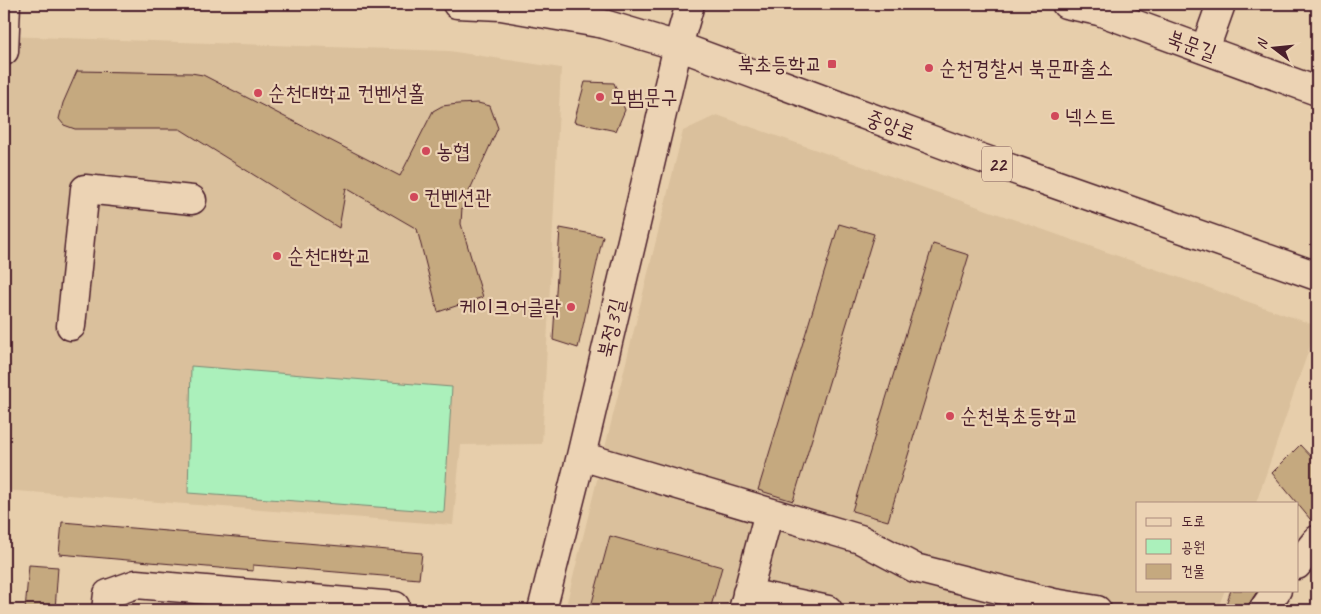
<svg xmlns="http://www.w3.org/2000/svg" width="1321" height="614" viewBox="0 0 1321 614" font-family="Caveat,'Poor Story',sans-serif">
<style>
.built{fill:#dac09c}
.green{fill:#abf0bb;stroke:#7a8873}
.building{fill:#c5a97f;stroke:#4a1f2b}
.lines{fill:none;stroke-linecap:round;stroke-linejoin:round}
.minor-casing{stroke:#4a1f2b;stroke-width:31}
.major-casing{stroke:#4a1f2b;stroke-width:31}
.minor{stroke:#ecd3b4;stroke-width:28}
.major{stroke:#ecd3b4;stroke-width:28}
.poi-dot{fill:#d1495b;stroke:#ecd3b4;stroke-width:2}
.labels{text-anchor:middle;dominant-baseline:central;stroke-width:4.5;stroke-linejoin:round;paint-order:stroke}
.shield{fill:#ecd3b4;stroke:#7b5554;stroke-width:1}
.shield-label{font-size:20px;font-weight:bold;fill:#4a1f2b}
.street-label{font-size:21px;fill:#4a1f2b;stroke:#ecd3b4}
.poi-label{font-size:21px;fill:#4a1f2b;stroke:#ecd3b4;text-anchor:start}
</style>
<rect width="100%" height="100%" fill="#e7ceab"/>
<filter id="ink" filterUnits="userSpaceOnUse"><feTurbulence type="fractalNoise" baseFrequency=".02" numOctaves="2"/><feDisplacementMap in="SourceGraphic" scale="10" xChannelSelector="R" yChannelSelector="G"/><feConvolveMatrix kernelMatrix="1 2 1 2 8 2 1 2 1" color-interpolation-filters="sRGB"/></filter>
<g filter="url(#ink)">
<!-- built -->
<path class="built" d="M 4,36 L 449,51 L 561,68 L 542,444 L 461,445 L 453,525 L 4,490 Z
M 717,115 L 1317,326 L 1256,503 L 1137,503 L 1137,590 L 1225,590 L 1217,610 L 565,610 L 683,131 Z"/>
<!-- green -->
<path class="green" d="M 191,366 L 452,387 L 444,512 L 188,493 Z"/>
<!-- building -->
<path class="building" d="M 77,71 L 191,73 L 203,75 L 400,176 L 433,111 L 442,106 L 458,104 L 478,103 L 490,106 L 498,128 L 462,207 L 461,224 L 483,297 L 438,312 L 417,229 L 346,188 L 339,228 L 180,129 L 75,129 L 64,125 L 59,119 L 63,103 Z
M 585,82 L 614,83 L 625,110 L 616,131 L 574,122 Z
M 839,224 L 874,234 L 793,501 L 758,490 Z
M 560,228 L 603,236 L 578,348 L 553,340 Z
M 933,244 L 969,255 L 888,521 L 852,511 Z
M 1300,445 L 1317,463 L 1317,525 L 1315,525 L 1272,473 Z
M 62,522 L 422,553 L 419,579 L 253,565 L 253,571 L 59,554 Z
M 610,536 L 722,567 L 710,610 L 590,610 Z
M 29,565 L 58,567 L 55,610 L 25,610 Z
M 1231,590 L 1258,590 L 1245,610 L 1224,610 Z"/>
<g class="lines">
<defs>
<path id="minor" d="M 1066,4 L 1099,11 L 1317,91
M 1205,49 L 1221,4
M 4,51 L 6,4
M 71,326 L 85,189 L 192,200
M 581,456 L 860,539 L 915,568 L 1054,603 L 1097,610
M 1297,565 L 1317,540
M 747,593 L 828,610
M 106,610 L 108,594 L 136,584 L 395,606 L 394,610
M 542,610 L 581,456 L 678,46 L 690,4
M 743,610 L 769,512
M 1263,610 L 1277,590"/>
<path id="major" d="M 457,4 L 501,6 L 604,24 L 678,46 L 975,156 L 1317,276"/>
</defs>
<!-- minor casing -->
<use href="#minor" class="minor-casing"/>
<!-- major casing -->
<use href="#major" class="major-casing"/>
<!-- minor -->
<use href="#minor" class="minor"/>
<!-- major -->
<use href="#major" class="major"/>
</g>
</g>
<!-- markers -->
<g class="poi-dot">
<rect x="827" y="59" width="10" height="10" rx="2.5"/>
<circle cx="929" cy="68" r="5"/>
<circle cx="258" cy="93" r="5"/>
<circle cx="600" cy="97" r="5"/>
<circle cx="1055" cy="116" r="5"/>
<circle cx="426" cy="151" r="5"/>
<circle cx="414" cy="197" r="5"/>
<circle cx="277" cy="256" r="5"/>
<circle cx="571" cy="307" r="5"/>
<circle cx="950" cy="416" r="5"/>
</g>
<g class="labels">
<!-- shield labels -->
<rect class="shield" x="982" y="146.5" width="30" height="35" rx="4"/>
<g class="shield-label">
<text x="997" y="164">22</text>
</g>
<!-- street labels -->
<g class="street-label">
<text transform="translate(1192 45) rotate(20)">북문길</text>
<text transform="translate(891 125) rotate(20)">중앙로</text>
<text transform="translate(611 328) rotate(-77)">북정3길</text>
</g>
<!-- poi labels -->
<g class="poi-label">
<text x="822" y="64" text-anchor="end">북초등학교</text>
<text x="939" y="68">순천경찰서 북문파출소</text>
<text x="268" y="93">순천대학교 컨벤션홀</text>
<text x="610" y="97">모범문구</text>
<text x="1065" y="116">넥스트</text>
<text x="436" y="151">농협</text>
<text x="424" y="197">컨벤션관</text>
<text x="287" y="256">순천대학교</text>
<text x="561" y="307" text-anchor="end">케이크어클락</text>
<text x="960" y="416">순천북초등학교</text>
</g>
</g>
<!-- margin -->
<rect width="1321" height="614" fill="none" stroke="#ecd3b4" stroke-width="20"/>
<rect x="10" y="10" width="1301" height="594" fill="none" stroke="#4a1f2b" stroke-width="2" filter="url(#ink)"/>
<!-- legend -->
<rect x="1136" y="502" width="162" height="90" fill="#ecd3b4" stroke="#ab8b7d"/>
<rect x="1146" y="518" width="25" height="8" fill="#ecd3b4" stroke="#ab8b7d"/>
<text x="1181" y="526" font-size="15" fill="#4a1f2b">도로</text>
<rect x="1146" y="539" width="25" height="15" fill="#abf0bb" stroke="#ab8b7d"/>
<text x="1181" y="552" font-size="15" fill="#4a1f2b">공원</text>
<rect x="1146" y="564" width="25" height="15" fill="#c5a97f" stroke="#ab8b7d"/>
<text x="1181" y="576" font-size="15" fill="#4a1f2b">건물</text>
<!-- north arrow -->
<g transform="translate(1274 48) rotate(286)" stroke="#ecd3b4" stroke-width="4" paint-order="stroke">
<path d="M0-4L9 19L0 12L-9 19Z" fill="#4a1f2b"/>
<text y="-8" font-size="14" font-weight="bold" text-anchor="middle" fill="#4a1f2b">N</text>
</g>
</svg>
